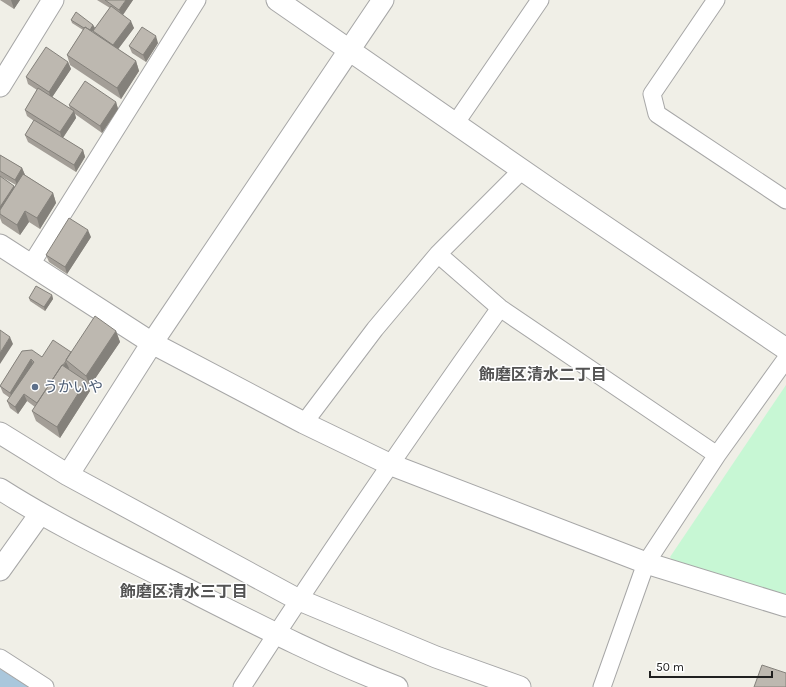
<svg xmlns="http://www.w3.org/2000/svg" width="786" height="687" viewBox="0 0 786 687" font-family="Karla,'Noto Sans JP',sans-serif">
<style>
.park{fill:#c7f7d4}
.water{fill:#aac7dc}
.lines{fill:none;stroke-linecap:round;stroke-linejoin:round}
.minor-casing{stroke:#a7a7a7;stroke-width:19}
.tertiary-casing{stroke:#a7a7a7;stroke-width:23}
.minor{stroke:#fff;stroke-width:17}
.tertiary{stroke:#fff;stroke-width:21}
.wall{fill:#a39e97}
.shaded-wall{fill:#84817b}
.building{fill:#bdb8b0;stroke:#84817b}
.service-dot{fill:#5c6f8a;stroke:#fff;stroke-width:1.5}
.labels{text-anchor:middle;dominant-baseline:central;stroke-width:3;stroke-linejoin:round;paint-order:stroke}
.service-label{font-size:15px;fill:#4e5e75;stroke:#fff;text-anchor:start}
.neighbourhood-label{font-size:16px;font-weight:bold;fill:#535353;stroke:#fff}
</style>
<rect width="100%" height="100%" fill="#f0efe7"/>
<!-- park -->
<path class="park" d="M 786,385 L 786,596 L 674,562 L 670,557 Z"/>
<!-- water -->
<path class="water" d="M 0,669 L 29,687 L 0,687 Z"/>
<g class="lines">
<defs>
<path id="minor" d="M 716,0 L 652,94 L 657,114 L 786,200
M 455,124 L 540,0
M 438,254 L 500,308 L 717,455
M 30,266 L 197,0
M 304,423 L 375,329 L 438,254 L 523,169
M 0,658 L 45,687
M 242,687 C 325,558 411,433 500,308
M 602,687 L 646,563 L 717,455 L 786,359"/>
<path id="tertiary" d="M 277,0 L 551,190 L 786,349
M 0,86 L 53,0
M 0,245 L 152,343 L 304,423 L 389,464 L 646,563 L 786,606
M 0,433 L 68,475 L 297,599 L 436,657 L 520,687
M 68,475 L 152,343 L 383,0
M 0,489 C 58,526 120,555 181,586 C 252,622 323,659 397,687
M 0,570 L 40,514"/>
</defs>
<!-- minor casing -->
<use href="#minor" class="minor-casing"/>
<!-- tertiary casing -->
<use href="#tertiary" class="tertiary-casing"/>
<!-- minor -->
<use href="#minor" class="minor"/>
<!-- tertiary -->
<use href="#tertiary" class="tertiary"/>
</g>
<!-- wall -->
<path class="wall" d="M 0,0 L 20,0 L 14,9 Z
M 97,0 L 133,0 L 123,15 L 134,28 L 118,49 L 136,61 L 139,71 L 121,99 L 70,65 L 67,55 L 83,30 L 72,23 L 71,20 L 93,25 L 95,28 L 92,32 L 94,34 L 93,31 L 110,8 Z
M 158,43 L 146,62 L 132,53 L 129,46 Z
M 68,62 L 71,69 L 52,97 L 70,109 L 69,105 L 116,102 L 118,109 L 102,133 L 75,114 L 76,118 L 63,138 L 83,150 L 85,157 L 76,172 L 28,142 L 25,135 L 34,121 L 27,116 L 25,110 L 37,90 L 28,84 L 26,77 Z
M 0,155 L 22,168 L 25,175 L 53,193 L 56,203 L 40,229 L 29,222 L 20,235 L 2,223 L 0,218 L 0,176 L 14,186 L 15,187 L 16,185 L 0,176 Z
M 91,237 L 67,274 L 49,262 L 46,255 Z
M 52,295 L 53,299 L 45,311 L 30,301 L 29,298 Z
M 116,331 L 120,342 L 90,386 L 87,384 L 90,391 L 60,438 L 36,421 L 32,411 L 35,407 L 27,401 L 18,414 L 10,408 L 7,401 L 10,398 L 3,393 L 0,386 L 22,351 L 42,357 L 71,352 Z"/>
<!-- shaded-wall -->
<path class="shaded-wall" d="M 11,0 L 20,0 L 14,9 Z
M 126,0 L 133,0 L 122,16 L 119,10 Z
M 131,21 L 134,28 L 116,52 L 113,45 Z
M 93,25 L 95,28 L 90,35 L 89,31 Z
M 156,36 L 158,43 L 146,62 L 143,55 Z
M 136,61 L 139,71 L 121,99 L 117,88 Z
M 68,62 L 71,69 L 51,99 L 49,92 Z
M 116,102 L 118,109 L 102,133 L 100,126 Z
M 74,111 L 76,118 L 62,139 L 60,132 Z
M 83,150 L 85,157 L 76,172 L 74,165 Z
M 22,168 L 25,175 L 18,187 L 15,180 Z
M 14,186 L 17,193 L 0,214 L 0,207 Z
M 53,193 L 56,203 L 40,229 L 37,218 Z
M 25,211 L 29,222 L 20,235 L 17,225 Z
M 88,230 L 91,237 L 67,274 L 65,267 Z
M 52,295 L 53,299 L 45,311 L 44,307 Z
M 116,331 L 120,342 L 90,386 L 86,376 Z
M 10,337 L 13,344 L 0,364 L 0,353 Z
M 31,359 L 34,366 L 13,400 L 10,393 Z
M 66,362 L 69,368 L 40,410 L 38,403 Z
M 86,381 L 90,391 L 60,438 L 57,427 Z
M 24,394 L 27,401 L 18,414 L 15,407 Z"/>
<!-- building -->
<path class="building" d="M 105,0 L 126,0 L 119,10 Z
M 111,6 L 131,21 L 113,45 L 93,31 Z
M 76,12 L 93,25 L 90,30 L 85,27 L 84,28 L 71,20 Z
M 85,27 L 136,61 L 117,88 L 67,55 Z
M 142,27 L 156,36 L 143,55 L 129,46 Z
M 46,47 L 68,62 L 49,92 L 26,77 Z
M 85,81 L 116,102 L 100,126 L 69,105 Z
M 38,88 L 74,111 L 60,132 L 25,110 Z
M 34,120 L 83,150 L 74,165 L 25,135 Z
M 0,155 L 22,168 L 15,180 L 0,171 Z
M 23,174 L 53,193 L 37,218 L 25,211 L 17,225 L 0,214 L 0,210 Z
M 0,176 L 14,186 L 0,207 Z
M 69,218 L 88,230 L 65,267 L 46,255 Z
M 36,286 L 52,295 L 44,307 L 29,298 Z
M 95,316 L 116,331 L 86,376 L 66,360 Z
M 0,330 L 10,337 L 0,353 Z
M 53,340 L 71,352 L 66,360 L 66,361 L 63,365 L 62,365 L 37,403 L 24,394 L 15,407 L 7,401 L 34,362 L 31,359 L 10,393 L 0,386 L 22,351 L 32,350 L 42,357 Z
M 62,365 L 86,381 L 57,427 L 32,411 Z
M 762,665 L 786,673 L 786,687 L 754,687 Z"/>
<!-- markers -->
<circle class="service-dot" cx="35" cy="387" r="4"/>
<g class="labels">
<!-- service labels -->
<g class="service-label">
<text x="43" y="387">うかいや</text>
</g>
<!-- neighbourhood labels -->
<g class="neighbourhood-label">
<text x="543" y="374">飾磨区清水二丁目</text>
<text x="184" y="591">飾磨区清水三丁目</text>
</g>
</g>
<!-- scale -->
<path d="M650 671v6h122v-6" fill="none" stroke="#202020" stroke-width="2"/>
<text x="656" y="671" font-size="12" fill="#202020" stroke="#ffffff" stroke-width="3" paint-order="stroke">50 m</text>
</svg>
